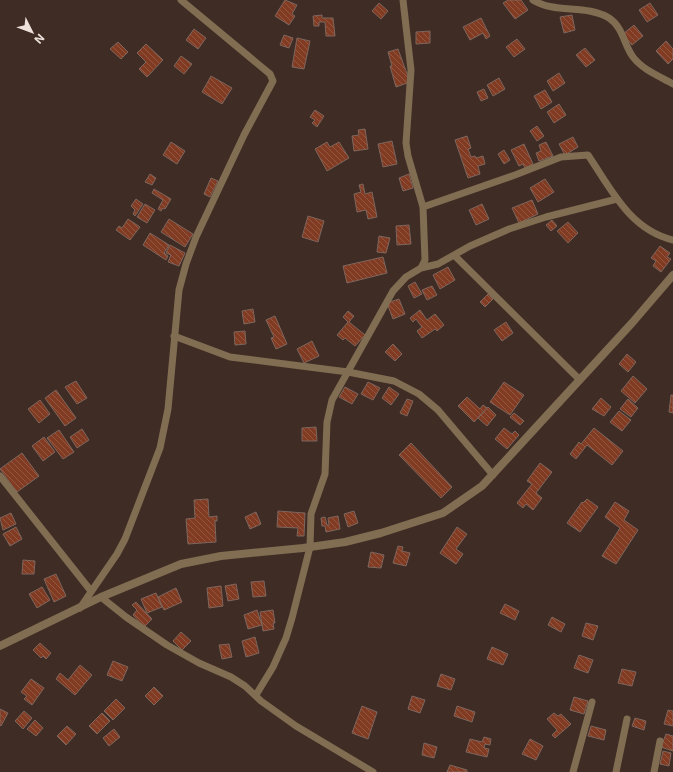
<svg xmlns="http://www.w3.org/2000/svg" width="673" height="772" viewBox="0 0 673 772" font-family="Inter,sans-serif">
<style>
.building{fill:url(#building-back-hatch);stroke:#7d665e}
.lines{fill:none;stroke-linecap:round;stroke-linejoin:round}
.minor{stroke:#806d52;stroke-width:7}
.tertiary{stroke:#806d52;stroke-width:8}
</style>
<defs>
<pattern id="building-back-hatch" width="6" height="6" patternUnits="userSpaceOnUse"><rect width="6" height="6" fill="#813b22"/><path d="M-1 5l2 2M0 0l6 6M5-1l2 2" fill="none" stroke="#935742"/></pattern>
</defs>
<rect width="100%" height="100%" fill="#3f2c24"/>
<!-- building -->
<path class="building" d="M 285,0 L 297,5 L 292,14 L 295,16 L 289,25 L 275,16 Z
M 508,0 L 521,0 L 528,10 L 515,19 L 503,3 Z
M 379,3 L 388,11 L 381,19 L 372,11 Z
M 650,3 L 658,15 L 647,22 L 639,10 Z
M 322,15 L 322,18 L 333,18 L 335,36 L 326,36 L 325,22 L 319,22 L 319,26 L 314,26 L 313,16 Z
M 572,15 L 575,30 L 564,33 L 560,17 Z
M 481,18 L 490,36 L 486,39 L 483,33 L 470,40 L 463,27 Z
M 634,25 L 643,36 L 632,45 L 623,34 Z
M 194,29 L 206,38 L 198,49 L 186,40 Z
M 430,31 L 430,43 L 416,44 L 416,32 Z
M 284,35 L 293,38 L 289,48 L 280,45 Z
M 297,38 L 310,41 L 304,69 L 292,67 Z
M 517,39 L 525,49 L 514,57 L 506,47 Z
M 666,41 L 673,49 L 673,59 L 668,64 L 656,51 Z
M 118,42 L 128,52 L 121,59 L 110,49 Z
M 146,44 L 163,60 L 147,77 L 139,69 L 146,62 L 137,53 Z
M 585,48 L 595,60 L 586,67 L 576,55 Z
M 398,49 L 410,82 L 396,87 L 390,66 L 392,66 L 388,52 Z
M 181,56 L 192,64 L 184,74 L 174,66 Z
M 559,73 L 565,83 L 553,91 L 547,81 Z
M 211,76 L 232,88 L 222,104 L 202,92 Z
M 499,78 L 505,89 L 493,96 L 487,85 Z
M 484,89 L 488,98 L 481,101 L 477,92 Z
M 545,90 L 552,102 L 541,109 L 534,96 Z
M 559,104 L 566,115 L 554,123 L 547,112 Z
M 315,110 L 324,116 L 317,127 L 312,123 L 315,120 L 310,117 Z
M 537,126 L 544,136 L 537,141 L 530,131 Z
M 365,129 L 368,149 L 354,151 L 352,136 L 359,135 L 358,130 Z
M 467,136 L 471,148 L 468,149 L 471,157 L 475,156 L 476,158 L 483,156 L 485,164 L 478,166 L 480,174 L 468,178 L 455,140 Z
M 573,137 L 578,147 L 565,155 L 559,144 Z
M 392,141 L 397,164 L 383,167 L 378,144 Z
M 171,142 L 185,151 L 177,164 L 163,155 Z
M 327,142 L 330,147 L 339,142 L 349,158 L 327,171 L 315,149 Z
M 546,142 L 553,156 L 539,161 L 536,153 L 541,151 L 539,145 Z
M 524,144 L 533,164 L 525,168 L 523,164 L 519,166 L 511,150 Z
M 504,150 L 510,160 L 504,164 L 498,154 Z
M 150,174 L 156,178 L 152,185 L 145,182 Z
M 409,174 L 413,188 L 403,191 L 399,178 Z
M 211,178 L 218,181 L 210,197 L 204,194 Z
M 545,179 L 554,192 L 538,202 L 530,188 Z
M 363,184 L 365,194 L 372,192 L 377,217 L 368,219 L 366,210 L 357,212 L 354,194 L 361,192 L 359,185 Z
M 154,189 L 171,199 L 165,209 L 163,208 L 161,211 L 158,209 L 163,200 L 152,193 Z
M 136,199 L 143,204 L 135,216 L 133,214 L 135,210 L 131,206 Z
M 532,200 L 538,214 L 519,223 L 512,208 Z
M 145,204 L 155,210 L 147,223 L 137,217 Z
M 482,204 L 489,219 L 476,225 L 469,210 Z
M 308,216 L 324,221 L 318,242 L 302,237 Z
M 128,219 L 140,227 L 130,240 L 116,230 L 119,226 L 122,228 Z
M 169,219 L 193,234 L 185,247 L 161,232 Z
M 552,220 L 557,226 L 551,231 L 546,225 Z
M 568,222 L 578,233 L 568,243 L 557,231 Z
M 409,225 L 411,244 L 397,245 L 396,226 Z
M 150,233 L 169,245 L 164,253 L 168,256 L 166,260 L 143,245 Z
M 379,236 L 390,238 L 386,253 L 377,252 Z
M 170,245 L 185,253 L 179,266 L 168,262 L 171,255 L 166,253 Z
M 660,246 L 670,253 L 667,257 L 671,259 L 661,272 L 653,266 L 656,261 L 651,258 Z
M 383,257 L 387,273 L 347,283 L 343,266 Z
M 448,267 L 455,280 L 440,289 L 433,275 Z
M 415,282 L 422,294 L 414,298 L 408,286 Z
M 432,286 L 437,295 L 427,300 L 422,290 Z
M 488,294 L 493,299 L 485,307 L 480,302 Z
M 399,299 L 405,314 L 393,319 L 387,303 Z
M 253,309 L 255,322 L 244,324 L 242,311 Z
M 420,310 L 427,320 L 435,314 L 444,325 L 437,331 L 435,329 L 422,338 L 417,331 L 422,327 L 416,319 L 413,322 L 410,318 Z
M 348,311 L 354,316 L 349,322 L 365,335 L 355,346 L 345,338 L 343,340 L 337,335 L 348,322 L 343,317 Z
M 275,316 L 287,344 L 276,349 L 271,338 L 274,337 L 266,320 Z
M 506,322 L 513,333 L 502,341 L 494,330 Z
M 245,331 L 246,344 L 235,345 L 234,332 Z
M 312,341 L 319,356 L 304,363 L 297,349 Z
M 393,344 L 402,354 L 395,361 L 385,352 Z
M 627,354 L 636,362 L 628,372 L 619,364 Z
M 633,376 L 647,389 L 635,403 L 621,391 Z
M 76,381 L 87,398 L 77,404 L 65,387 Z
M 368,382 L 380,388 L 373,400 L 361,394 Z
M 504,382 L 524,395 L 510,415 L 490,402 Z
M 345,387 L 358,394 L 352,404 L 339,397 Z
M 389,387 L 399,394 L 391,405 L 382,398 Z
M 56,390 L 76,418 L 65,426 L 45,398 Z
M 671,395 L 673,395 L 673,413 L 669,412 Z
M 467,397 L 480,409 L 483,405 L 487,408 L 474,422 L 458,406 Z
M 601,398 L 611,407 L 604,416 L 592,409 Z
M 407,399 L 413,401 L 407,416 L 400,413 Z
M 628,399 L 638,408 L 631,417 L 620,409 Z
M 40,400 L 50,414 L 39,423 L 28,409 Z
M 488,407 L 496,415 L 487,426 L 478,418 Z
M 619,411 L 631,420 L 622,431 L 610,422 Z
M 514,413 L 524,421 L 520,425 L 510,417 Z
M 316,427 L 317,441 L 302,441 L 302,428 Z
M 504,428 L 512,434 L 515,431 L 519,435 L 507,449 L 495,439 Z
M 594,428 L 623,451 L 612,465 L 587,445 L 576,459 L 570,454 L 579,442 L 581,444 Z
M 82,429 L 89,440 L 77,448 L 70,437 Z
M 59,430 L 74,452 L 63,459 L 47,438 Z
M 44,437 L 55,452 L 43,461 L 32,446 Z
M 411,443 L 452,487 L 441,498 L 399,455 Z
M 22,453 L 39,476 L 17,492 L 0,469 Z
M 540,463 L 552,472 L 536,493 L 542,498 L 533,510 L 526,504 L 523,508 L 517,503 L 532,484 L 527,481 Z
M 208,499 L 209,517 L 217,516 L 217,521 L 215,521 L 216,542 L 188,544 L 186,519 L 195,518 L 194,500 Z
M 587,499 L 598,507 L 580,532 L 567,523 L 582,502 L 583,503 Z
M 615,502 L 629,511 L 624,520 L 638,530 L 616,564 L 602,556 L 620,528 L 605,517 Z
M 278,511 L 305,513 L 304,536 L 297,536 L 298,528 L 277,527 Z
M 354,511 L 358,523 L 348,527 L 344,514 Z
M 256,512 L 261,524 L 250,529 L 245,517 Z
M 11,513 L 16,524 L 3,530 L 0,518 Z
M 338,516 L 340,529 L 326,532 L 325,526 L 322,526 L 321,518 L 325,517 L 327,525 L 329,525 L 328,518 Z
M 16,527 L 22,539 L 10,546 L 3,534 Z
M 457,527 L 467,534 L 456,549 L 463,554 L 456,564 L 440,553 Z
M 398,546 L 403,547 L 402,551 L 410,553 L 406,566 L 393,563 Z
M 371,552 L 384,555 L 381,568 L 368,567 Z
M 23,560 L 35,561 L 34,574 L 22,574 Z
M 56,574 L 66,596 L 54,602 L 44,579 Z
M 264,581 L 266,596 L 253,597 L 251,582 Z
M 236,584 L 239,599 L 228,601 L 225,586 Z
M 221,586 L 223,606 L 209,608 L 207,588 Z
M 42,587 L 50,600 L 37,608 L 29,594 Z
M 176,588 L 182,602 L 164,610 L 158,597 Z
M 156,593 L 162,607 L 147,613 L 141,599 Z
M 136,602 L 152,619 L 144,627 L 133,615 L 137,610 L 132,605 Z
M 505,604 L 519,611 L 515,620 L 500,613 Z
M 257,610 L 262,625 L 248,629 L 244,615 Z
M 273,610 L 275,623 L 273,623 L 274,629 L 263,631 L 260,612 Z
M 552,617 L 565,624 L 561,632 L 548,625 Z
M 586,623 L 598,626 L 593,640 L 582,636 Z
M 181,632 L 191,641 L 182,650 L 173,641 Z
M 255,637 L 259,653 L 246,657 L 242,641 Z
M 40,643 L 51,653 L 46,659 L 43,656 L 41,658 L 33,650 Z
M 229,644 L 232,657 L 222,659 L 219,645 Z
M 492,647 L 508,654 L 503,665 L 487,659 Z
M 579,655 L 593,660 L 588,673 L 574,668 Z
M 113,661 L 128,667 L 122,681 L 107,675 Z
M 80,665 L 92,675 L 75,695 L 56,679 L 60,673 L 68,680 Z
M 622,669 L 636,672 L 632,686 L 618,683 Z
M 441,674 L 455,679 L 451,690 L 437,686 Z
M 31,679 L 44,688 L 32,705 L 24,699 L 27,696 L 21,692 Z
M 154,687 L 163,696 L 154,705 L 145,696 Z
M 412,696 L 425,700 L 420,713 L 408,709 Z
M 574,697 L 588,701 L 584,714 L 570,710 Z
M 116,699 L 125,708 L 113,720 L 104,711 Z
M 362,706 L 377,712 L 368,739 L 352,733 Z
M 457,706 L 475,712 L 472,722 L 454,716 Z
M 0,709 L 8,713 L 1,726 L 0,725 Z
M 668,710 L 673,711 L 673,726 L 664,724 Z
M 24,711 L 32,718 L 23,729 L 15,721 Z
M 102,713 L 110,721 L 97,734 L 89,726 Z
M 554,713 L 558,716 L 561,714 L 571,724 L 555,738 L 552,735 L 557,730 L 547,719 Z
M 635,718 L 646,721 L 644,730 L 632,726 Z
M 35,720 L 43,728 L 36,736 L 27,729 Z
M 67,726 L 76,734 L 66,745 L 57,736 Z
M 591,726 L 606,730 L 604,740 L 588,736 Z
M 114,729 L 120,737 L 109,746 L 103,738 Z
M 666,734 L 673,736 L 673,751 L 661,747 Z
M 484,737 L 491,739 L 490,745 L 485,744 L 484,748 L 489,749 L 487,757 L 466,752 L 470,739 L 482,742 Z
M 530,739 L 543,746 L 536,760 L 522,754 Z
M 424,743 L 437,747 L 434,758 L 422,755 Z
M 663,751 L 671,753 L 669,766 L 660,764 Z
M 450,765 L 467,770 L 467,772 L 447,772 Z"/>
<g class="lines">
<!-- minor -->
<path class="minor" d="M 533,0 C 555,14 586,4 609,18 C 623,27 624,45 633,57 C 643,70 659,76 673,84
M 423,207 L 515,175 L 561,157 L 588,155 C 611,189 630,230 673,240
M 455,256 L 579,379
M 421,268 L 438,264 L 470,246 L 509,229 L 546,217 L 617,199
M 174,336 L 230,357 L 348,372 L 394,381 L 419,394 L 438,410 L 493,475
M 0,476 L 91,591
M 101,597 L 126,617 L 167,645 L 199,663 L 231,677 L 245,686 L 261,701 L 296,726 L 373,772
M 80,608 L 117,554 L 125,539 L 160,448 L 168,409 L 179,290 L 186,264 L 196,237 L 244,135 L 273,81 L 270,74 L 181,0
M 256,695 L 273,667 L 286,638 L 292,618 L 310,547 L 311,514 L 325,474 L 327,422 L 332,400 L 393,291 L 406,277 L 421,268 L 425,260 L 423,207 L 408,156 L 406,143 L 411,70 L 403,0
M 573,772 L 592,702
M 616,772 L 627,719
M 654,772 L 660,741"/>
<!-- tertiary -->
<path class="tertiary" d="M 0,646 L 101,597 L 181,564 L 221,556 L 303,548 L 345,542 L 381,533 L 443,513 L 482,486 L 632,323 L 673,275"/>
</g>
<!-- north arrow -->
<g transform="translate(32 32) rotate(132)" stroke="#3f2c24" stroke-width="3" paint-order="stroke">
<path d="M0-3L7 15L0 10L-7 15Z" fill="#eee1dc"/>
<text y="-6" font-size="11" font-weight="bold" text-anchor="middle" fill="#eee1dc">N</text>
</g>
</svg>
